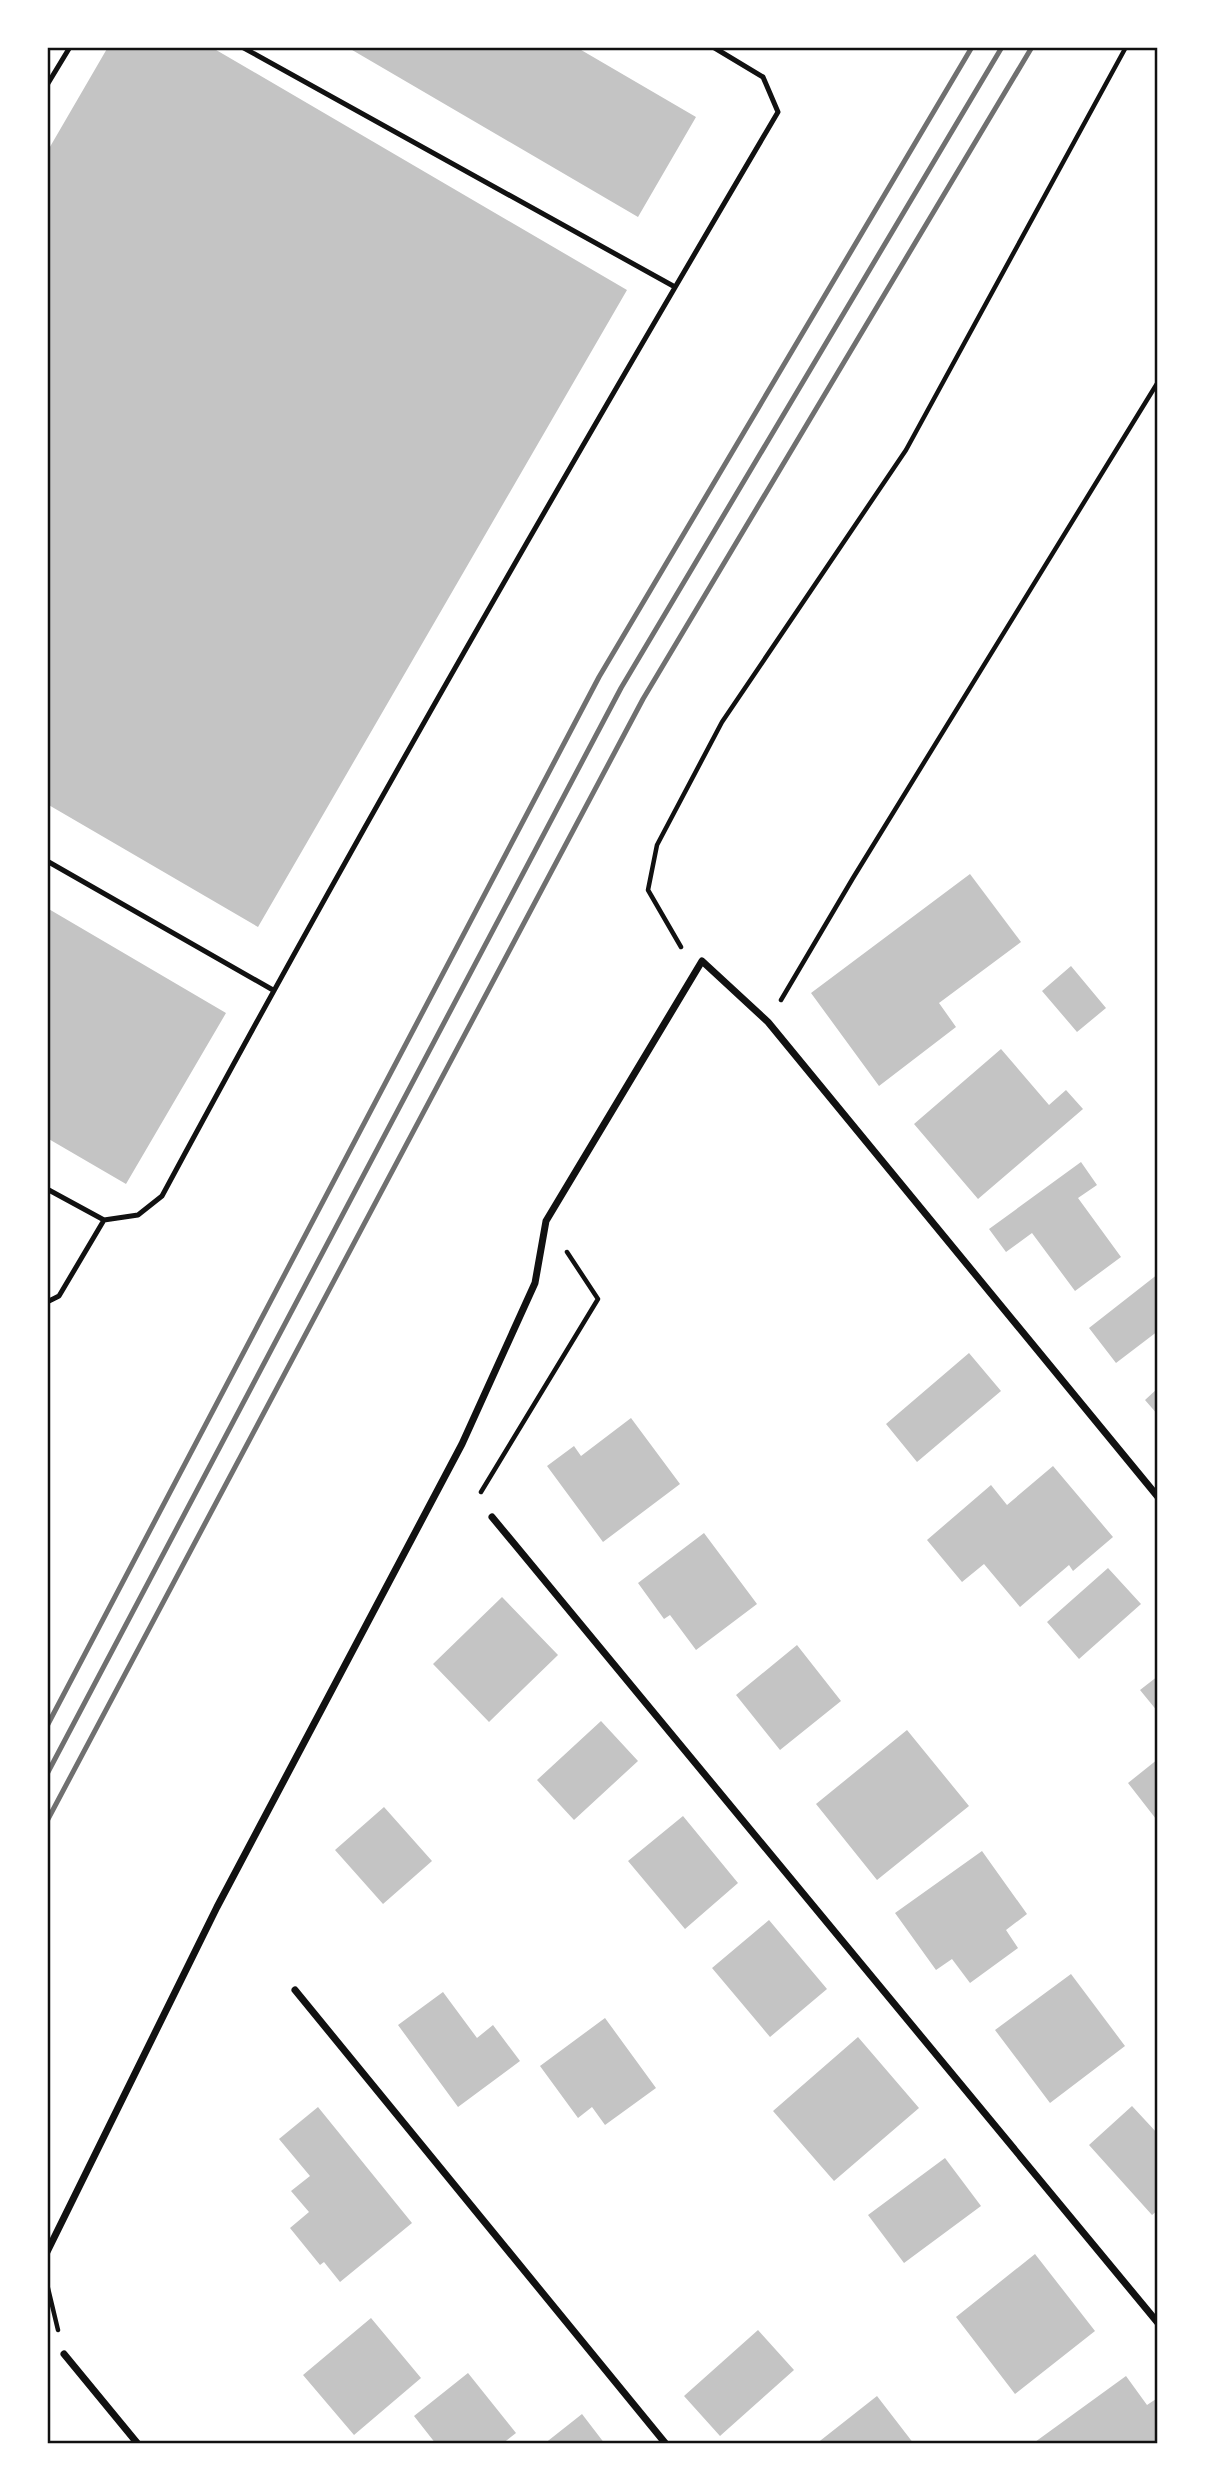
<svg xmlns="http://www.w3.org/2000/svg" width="1205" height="2491" viewBox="0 0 1205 2491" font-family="'Noto Sans',sans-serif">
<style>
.building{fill:#c4c4c4}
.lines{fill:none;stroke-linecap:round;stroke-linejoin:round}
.path{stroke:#111;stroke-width:4.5}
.service{stroke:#111;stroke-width:5}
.minor{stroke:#111;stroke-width:7}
.rail{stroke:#707070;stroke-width:5}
.neatline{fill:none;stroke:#111;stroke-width:2.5}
</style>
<rect width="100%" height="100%" fill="#fff"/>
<!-- building -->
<path class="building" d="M 108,47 L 211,47 L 627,290 L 258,927 L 47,804 L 47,152 Z
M 347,47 L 576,47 L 696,117 L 638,217 Z
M 970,874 L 1021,942 L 939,1003 L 956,1027 L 879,1086 L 811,993 Z
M 47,908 L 226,1013 L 126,1184 L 47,1138 Z
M 1071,966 L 1106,1008 L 1077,1032 L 1042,991 Z
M 1001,1049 L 1049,1105 L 1066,1090 L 1083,1109 L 978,1199 L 914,1124 Z
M 1081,1162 L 1097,1185 L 1078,1198 L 1121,1257 L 1075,1291 L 1032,1233 L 1006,1252 L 989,1229 Z
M 1158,1274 L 1158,1331 L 1116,1363 L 1089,1328 Z
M 969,1353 L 1001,1391 L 917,1462 L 886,1424 Z
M 1158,1388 L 1158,1415 L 1145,1400 Z
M 631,1418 L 680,1484 L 603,1542 L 547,1466 L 574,1446 L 581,1456 Z
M 1053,1466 L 1113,1537 L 1073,1571 L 1069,1565 L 1020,1607 L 984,1564 L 962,1582 L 927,1540 L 991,1485 L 1007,1505 Z
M 704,1533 L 757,1604 L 696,1650 L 670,1615 L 664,1619 L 638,1583 Z
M 1108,1568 L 1141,1604 L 1079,1659 L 1047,1622 Z
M 502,1597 L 558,1655 L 489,1722 L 433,1664 Z
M 797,1645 L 841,1701 L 780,1750 L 736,1695 Z
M 1158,1676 L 1158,1712 L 1140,1690 Z
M 601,1721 L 638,1761 L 574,1820 L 537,1780 Z
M 907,1730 L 969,1806 L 877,1880 L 816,1804 Z
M 1158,1759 L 1158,1817 L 1156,1819 L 1128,1783 Z
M 384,1807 L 432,1861 L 383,1904 L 335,1850 Z
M 683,1816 L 738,1883 L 685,1929 L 628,1861 Z
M 982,1851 L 1027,1914 L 1006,1930 L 1018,1948 L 970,1983 L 952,1959 L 936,1970 L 895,1913 Z
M 769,1920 L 827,1989 L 770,2037 L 712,1968 Z
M 1071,1974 L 1125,2046 L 1050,2103 L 995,2030 Z
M 443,1992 L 477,2038 L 493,2025 L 520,2061 L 458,2107 L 398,2025 Z
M 605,2018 L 656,2088 L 605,2125 L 592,2107 L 578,2118 L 540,2066 Z
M 858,2037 L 919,2108 L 834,2181 L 773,2111 Z
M 1132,2106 L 1158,2134 L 1158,2210 L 1152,2215 L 1089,2145 Z
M 318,2107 L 412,2223 L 340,2282 L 324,2262 L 320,2265 L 290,2228 L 309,2212 L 291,2191 L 310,2176 L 279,2139 Z
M 945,2158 L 981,2206 L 904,2263 L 868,2215 Z
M 1035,2254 L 1095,2331 L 1015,2394 L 956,2317 Z
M 371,2318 L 421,2378 L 354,2435 L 303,2375 Z
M 758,2330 L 794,2370 L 720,2436 L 684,2396 Z
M 468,2373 L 516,2433 L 502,2444 L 436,2444 L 414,2416 Z
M 1126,2376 L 1147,2405 L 1156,2399 L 1158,2401 L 1158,2444 L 1037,2444 L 1035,2442 Z
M 877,2396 L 914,2444 L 816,2444 Z
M 582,2414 L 605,2444 L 544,2444 Z"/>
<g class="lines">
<!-- path -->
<path class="path" d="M 681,947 L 648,890 L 657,845 L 722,722 L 906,450 L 1126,47
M 781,1000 L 853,878 L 1158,382
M 481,1492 L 598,1299 L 567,1252
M 47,2284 L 58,2330"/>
<!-- service -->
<path class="service" d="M 242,47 L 675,287
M 47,85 L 70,47
M 47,861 L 273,990
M 47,1189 L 104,1220 L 138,1215 L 162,1196 C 359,830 567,470 778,112 L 763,77 L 713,47
M 47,1302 L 59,1296 L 104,1220"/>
<!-- minor -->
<path class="minor" d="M 492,1517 L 1158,2323
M 295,1990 L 666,2444
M 47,2252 L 217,1907 L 462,1444 L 535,1283 L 546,1221 L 702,961 L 768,1022 L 1158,1497
M 64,2354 L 138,2444"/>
<!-- rail -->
<path class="rail" d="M 47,1726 L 599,677 L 972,47
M 47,1774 L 621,688 L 1002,47
M 47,1821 L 643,699 L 1032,47"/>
</g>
<!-- border -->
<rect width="1205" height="2491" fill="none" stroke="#ffffff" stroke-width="98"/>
<rect x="49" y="49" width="1107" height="2393" class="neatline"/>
</svg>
